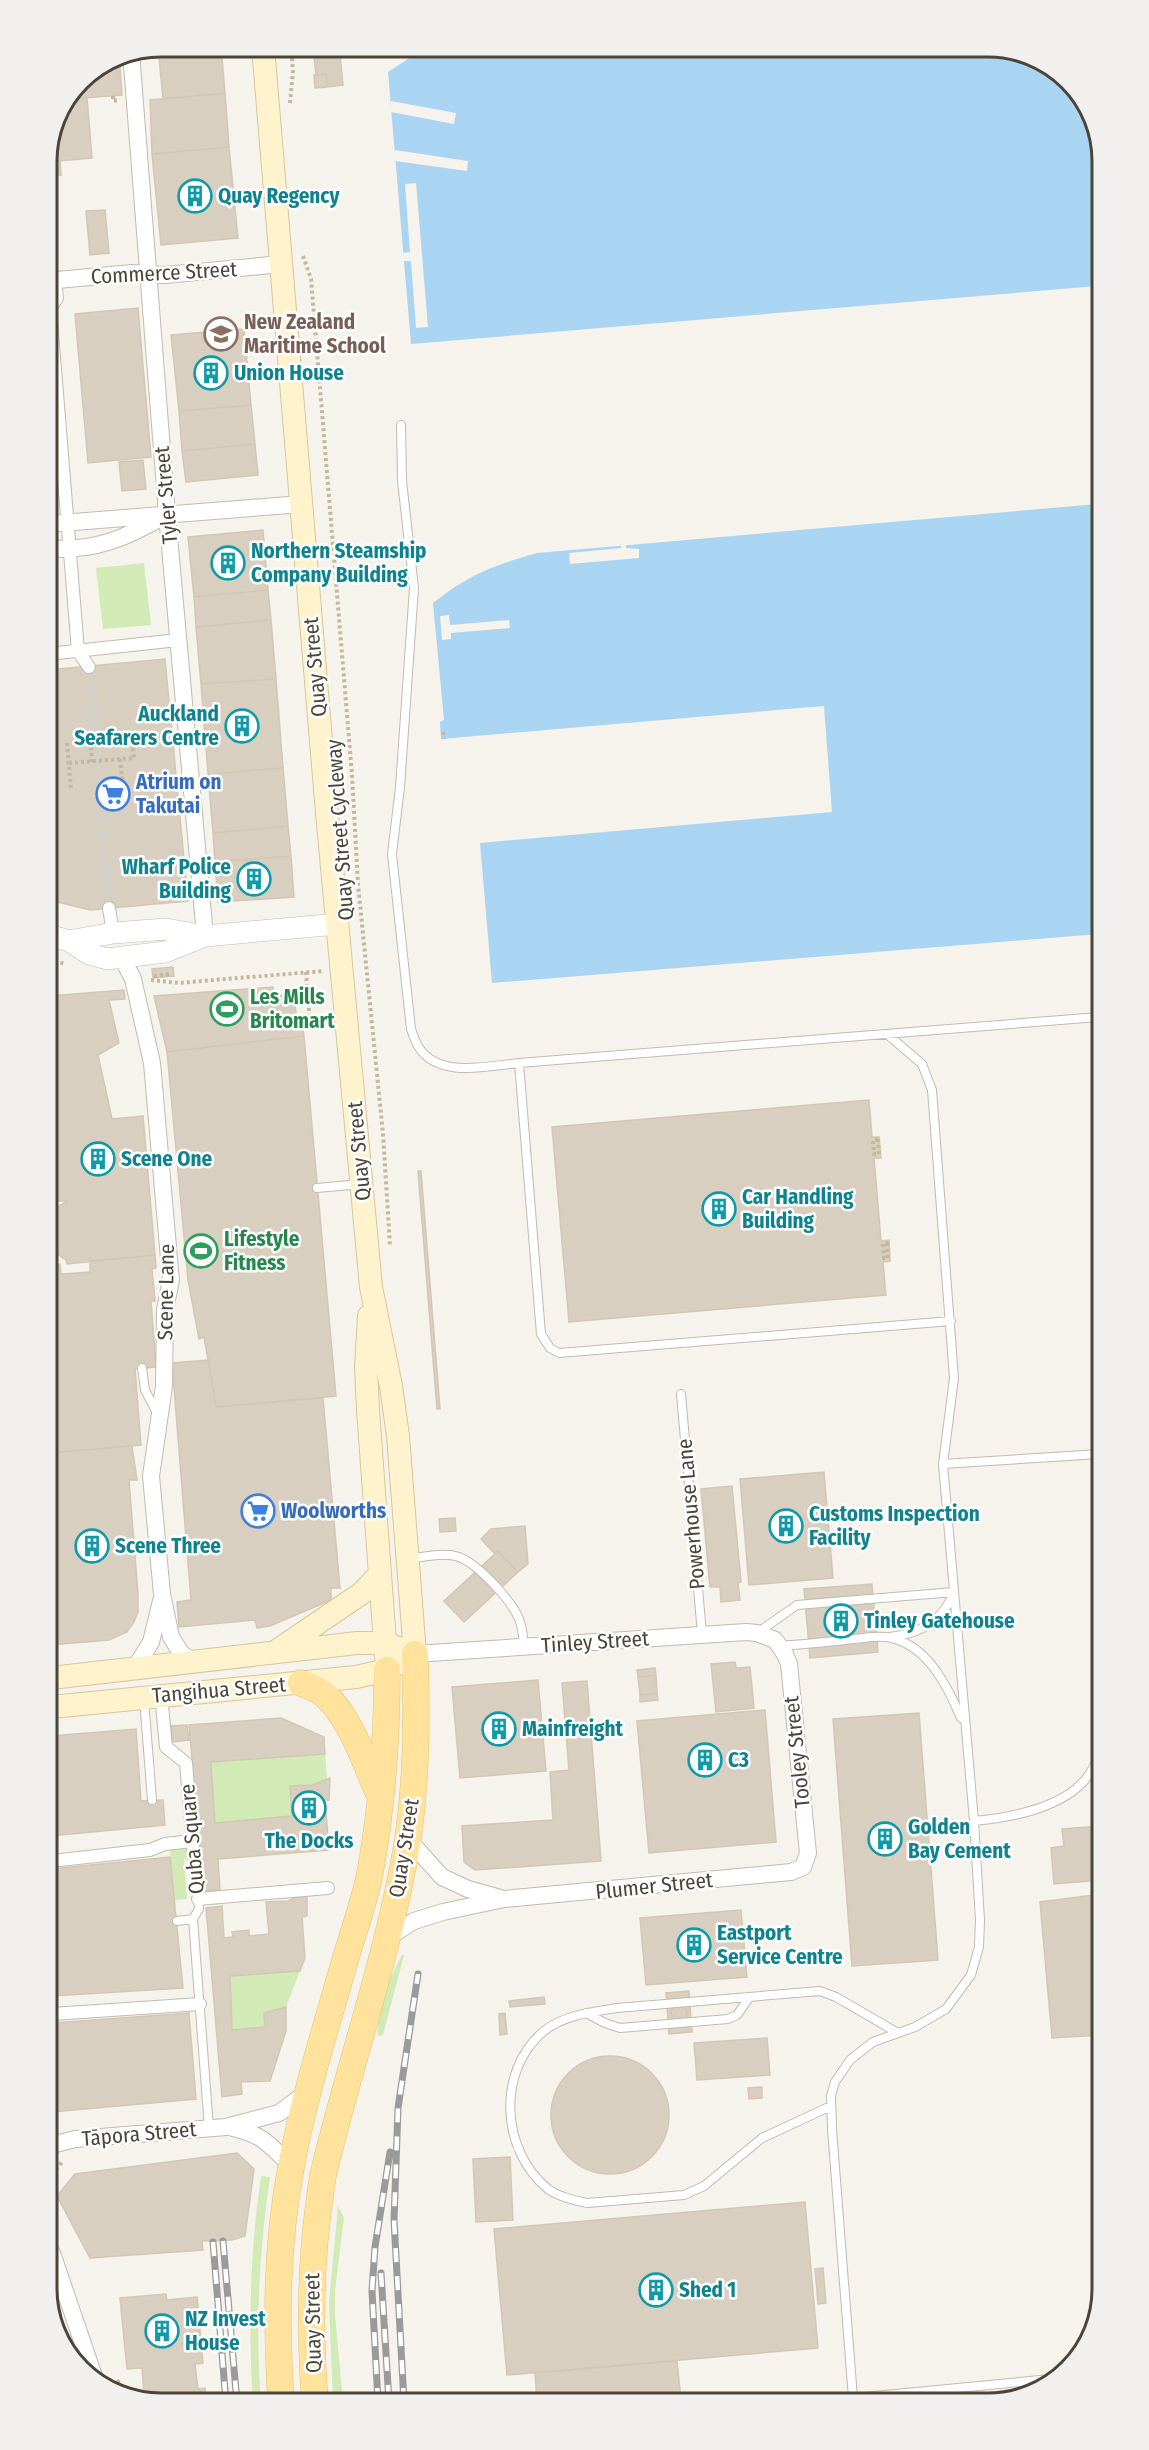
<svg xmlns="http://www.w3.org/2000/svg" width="1149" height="2450" viewBox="0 0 1149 2450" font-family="'Fira Sans Condensed',sans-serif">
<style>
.green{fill:#d2eab5}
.water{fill:#a9d4f2}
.pier{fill:#f6f3ec}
.building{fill:#d8cfc1;stroke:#d3c7b4;stroke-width:1.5}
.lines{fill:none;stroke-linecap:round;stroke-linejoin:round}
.pedestrian-tunnel{stroke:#d4d0c8;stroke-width:12;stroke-dasharray:12 6;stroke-linecap:butt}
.service-casing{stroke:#c2bbae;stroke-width:10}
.pedestrian-casing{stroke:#c2bbae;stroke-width:14}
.minor-casing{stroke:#c2bbae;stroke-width:18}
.tertiary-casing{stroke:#c2bbae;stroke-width:22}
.secondary-casing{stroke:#d6c79b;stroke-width:24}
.primary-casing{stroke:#e6c16a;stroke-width:27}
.path{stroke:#c4b79f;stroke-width:4;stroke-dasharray:3 3;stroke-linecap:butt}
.service{stroke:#fff;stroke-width:8}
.pedestrian{stroke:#fff;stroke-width:12}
.minor{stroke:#fff;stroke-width:16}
.tertiary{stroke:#fff;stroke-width:21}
.secondary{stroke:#fff3cd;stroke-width:22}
.primary{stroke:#ffe39c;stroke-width:26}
.rail-casing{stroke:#9a9a9a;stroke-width:7}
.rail{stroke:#fff;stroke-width:4.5;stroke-dasharray:14;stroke-linecap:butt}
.labels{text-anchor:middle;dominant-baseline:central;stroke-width:5;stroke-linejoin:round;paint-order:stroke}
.culture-label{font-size:21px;font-weight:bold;fill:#0d838f;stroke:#fff;text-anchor:start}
.street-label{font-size:21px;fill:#4b4439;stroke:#fff}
.education-label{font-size:21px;font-weight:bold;fill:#785e54;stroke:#fff;text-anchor:start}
.shop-label{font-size:21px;font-weight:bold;fill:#366cbe;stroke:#fff;text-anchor:start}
.leisure-label{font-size:21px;font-weight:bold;fill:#27864d;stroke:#fff;text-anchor:start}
.rim{fill:none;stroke:#4b4439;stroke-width:3}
</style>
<rect width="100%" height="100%" fill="#f6f3ec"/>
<!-- green -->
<path class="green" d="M 144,563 L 151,625 L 103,629 L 96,568 Z
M 325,1754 L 327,1779 L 312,1785 L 290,1786 L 292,1816 L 215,1823 L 211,1762 Z
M 186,1848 L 187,1858 L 184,1859 L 187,1899 L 174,1900 L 170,1850 Z
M 402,1955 L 404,1955 L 383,2035 L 378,2036 C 375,2010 390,1977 402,1955 Z
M 300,1971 L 286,2007 L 264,2013 L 265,2027 L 232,2030 L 230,1976 Z
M 261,2176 L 270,2177 C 259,2252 255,2327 261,2402 L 253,2403 C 248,2326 250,2251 261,2176 Z
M 338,2206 L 344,2218 L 335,2290 L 335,2314 L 343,2402 L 333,2402 L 329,2302 Z"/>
<!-- water -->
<path class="water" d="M 426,47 L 996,47 L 1058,70 L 1096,124 L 1097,286 L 411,344 L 388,72 Z
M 1097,504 L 1099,934 L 492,983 L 480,843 L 832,812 L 824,706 L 441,739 L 440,722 L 444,720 L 433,603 C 470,574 492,566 537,553 Z"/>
<!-- pier -->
<path class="pier" d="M 391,101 L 456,113 L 454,124 L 391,112 Z
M 395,150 L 468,161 L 467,171 L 395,161 Z
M 416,183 L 428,327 L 416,328 L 411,261 L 402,261 L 402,253 L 410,252 L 405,184 Z
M 626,543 L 626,548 L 639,549 L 639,558 L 570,564 L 569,553 L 621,548 L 621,544 Z
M 449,615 L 450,625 L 509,620 L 510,628 L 451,633 L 451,639 L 442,640 L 440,616 Z"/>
<!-- building -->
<path class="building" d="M 158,47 L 221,47 L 225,93 L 163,99 Z
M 119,55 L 122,95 L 71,99 L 80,80 Z
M 340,55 L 343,85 L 327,87 L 326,74 L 316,75 L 314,57 Z
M 326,74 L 327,87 L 315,88 L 314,75 Z
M 225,93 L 229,147 L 152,154 L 150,100 Z
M 87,98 L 92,158 L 47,162 L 47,153 L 71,99 Z
M 229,147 L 238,238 L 161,245 L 152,154 Z
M 60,160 L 61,175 L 47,176 L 47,162 Z
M 105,210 L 109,253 L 90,255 L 86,211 Z
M 138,308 L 151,457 L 88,463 L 75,314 Z
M 244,329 L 251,405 L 179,411 L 171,335 Z
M 251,405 L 255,444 L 182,451 L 179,411 Z
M 47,422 L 50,422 L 56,496 L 48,497 Z
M 255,444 L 258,475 L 186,482 L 182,451 Z
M 143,460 L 146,489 L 122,491 L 119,462 Z
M 263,530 L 268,590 L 194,597 L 188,537 Z
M 268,590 L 271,620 L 196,627 L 194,597 Z
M 271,620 L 276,679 L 201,684 L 196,627 Z
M 165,659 L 188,901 L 90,910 L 49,900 L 48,670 Z
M 276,679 L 283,768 L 208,774 L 201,684 Z
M 283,768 L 288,826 L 213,833 L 208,774 Z
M 288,826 L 291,856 L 215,862 L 213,833 Z
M 291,856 L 294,897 L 218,902 L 215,862 Z
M 173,967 L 174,976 L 153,978 L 152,969 Z
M 273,987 L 274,996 L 294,993 L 297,1023 L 302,1022 L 304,1036 L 167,1052 L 154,996 Z
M 124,990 L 125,999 L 109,1000 L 119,1043 L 98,1055 L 112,1119 L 143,1116 L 155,1255 L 67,1264 L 66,1260 L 57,1254 L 50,1244 L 50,1219 L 57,1207 L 68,1201 L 50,1201 L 50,1199 L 49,996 Z
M 304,1036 L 336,1396 L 216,1407 L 204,1337 L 199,1339 L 188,1280 L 167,1052 Z
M 869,1100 L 872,1137 L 879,1137 L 881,1158 L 874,1158 L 881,1241 L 889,1240 L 890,1261 L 883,1262 L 886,1295 L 569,1322 L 552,1127 Z
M 418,1171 L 421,1171 L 440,1409 L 437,1409 Z
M 155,1255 L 156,1268 L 152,1269 L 155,1301 L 151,1301 L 156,1367 L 135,1369 L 141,1445 L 50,1453 L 56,1418 L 57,1353 L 50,1275 L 90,1272 L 90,1261 Z
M 60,1264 L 61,1274 L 50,1275 L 50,1265 Z
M 208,1360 L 216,1407 L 323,1398 L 340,1588 L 331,1588 L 331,1600 L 270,1626 L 257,1628 L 255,1620 L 179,1627 L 177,1602 L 191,1600 L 172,1363 Z
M 132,1446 L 137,1480 L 129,1480 L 138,1594 L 138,1612 L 134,1622 L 127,1632 L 109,1640 L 51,1645 L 50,1453 Z
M 824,1472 L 833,1578 L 749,1585 L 740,1479 Z
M 732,1486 L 741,1582 L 738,1583 L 740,1600 L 721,1602 L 720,1587 L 710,1587 L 701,1489 Z
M 455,1518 L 456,1531 L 440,1532 L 439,1519 Z
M 525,1526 L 528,1564 L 518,1572 L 498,1551 L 495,1554 L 481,1539 L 491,1529 Z
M 498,1551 L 518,1572 L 464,1622 L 444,1601 Z
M 872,1584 L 878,1652 L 810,1658 L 804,1589 Z
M 735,1662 L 736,1668 L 750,1667 L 754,1708 L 716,1712 L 711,1664 Z
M 655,1668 L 656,1675 L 638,1677 L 637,1670 Z
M 656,1675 L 657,1693 L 640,1695 L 638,1677 Z
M 538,1680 L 546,1771 L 460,1778 L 452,1687 Z
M 587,1681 L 601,1861 L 475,1870 L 464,1862 L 462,1826 L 553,1820 L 550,1772 L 569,1770 L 562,1683 Z
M 657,1693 L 658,1700 L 640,1702 L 640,1695 Z
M 765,1710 L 776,1842 L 649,1853 L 637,1721 Z
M 919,1713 L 938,1960 L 852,1966 L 833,1719 Z
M 281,1718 L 324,1737 L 325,1754 L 211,1762 L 215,1823 L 292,1816 L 290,1786 L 312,1785 L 330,1778 L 329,1800 L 325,1800 L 329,1850 L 218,1859 L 220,1890 L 204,1891 L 189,1725 Z
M 187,1725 L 189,1740 L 173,1742 L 171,1726 Z
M 136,1729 L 141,1801 L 163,1800 L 165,1825 L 51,1836 L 51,1736 Z
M 1101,1826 L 1101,1880 L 1054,1884 L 1051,1848 L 1064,1846 L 1062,1829 Z
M 170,1857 L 183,1988 L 52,1996 L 51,1869 Z
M 307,1893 L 307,1916 L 302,1917 L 305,1958 L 300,1971 L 230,1976 L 232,2030 L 265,2027 L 264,2013 L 286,2007 L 286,2031 L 270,2081 L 241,2082 L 242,2094 L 222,2097 L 206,1908 L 222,1906 L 224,1938 L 233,1937 L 232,1932 L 249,1930 L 249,1936 L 269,1934 L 266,1902 L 288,1901 Z
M 1101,1894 L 1102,2035 L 1052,2038 L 1040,1902 Z
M 741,1910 L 747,1977 L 646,1985 L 640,1918 Z
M 689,1991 L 692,2032 L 669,2034 L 666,1993 Z
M 544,1997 L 545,2004 L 510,2007 L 509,2001 Z
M671 2013a8 8 0 1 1 16 0a8 8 0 1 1-16 0Z
M 189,2013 L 196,2099 L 52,2112 L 52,2023 Z
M 505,2013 L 507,2034 L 500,2035 L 499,2014 Z
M 767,2038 L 770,2075 L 697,2080 L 694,2043 Z
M551 2115a59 59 0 1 1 118 0a59 59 0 1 1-118 0Z
M 762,2087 L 762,2098 L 749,2099 L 748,2088 Z
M 237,2153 L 254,2169 L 245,2236 L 232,2240 L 202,2241 L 203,2250 L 90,2258 L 57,2196 L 75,2174 Z
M 510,2157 L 513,2220 L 476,2222 L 473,2159 Z
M 805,2202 L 818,2348 L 507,2375 L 494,2229 Z
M 823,2268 L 826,2303 L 818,2304 L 815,2269 Z
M 166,2294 L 167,2300 L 197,2297 L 203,2363 L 195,2364 L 198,2389 L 205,2388 L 206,2403 L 153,2403 L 129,2394 L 144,2393 L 142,2368 L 127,2369 L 120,2298 Z
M 677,2361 L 681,2400 L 537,2401 L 535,2373 Z"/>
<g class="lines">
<!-- pedestrian-tunnel -->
<path class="pedestrian-tunnel" d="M 89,667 L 109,908"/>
<defs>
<path id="service" d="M 401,425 L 402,481 L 414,588 L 400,787 L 392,854 L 411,1029 C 413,1035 415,1041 418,1046 C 437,1079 488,1066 519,1063
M 317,1188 L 361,1184
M 951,1321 L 559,1353 L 550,1348 L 541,1334 L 519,1063 L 1099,1017
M 142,1368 L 145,1390 L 157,1413
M 681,1394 L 702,1634
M 943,1464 L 1100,1454
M 408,1559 C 424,1557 443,1552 459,1557 C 478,1564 512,1601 519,1619 C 523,1628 523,1638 524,1647
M 757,1633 L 797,1605 L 954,1592 C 943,1621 920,1634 890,1637
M 780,1646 C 805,1644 829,1642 854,1639 C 865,1638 880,1635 891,1638 C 928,1646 948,1687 961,1718
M 144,1699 L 152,1800
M 974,1821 C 1009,1818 1065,1808 1088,1776 C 1093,1769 1097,1760 1101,1752
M 193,1919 L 199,1909 L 194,1858
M 177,1921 L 193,1919 L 209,2128
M 586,2013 L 605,2023 L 620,2028 L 728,2019 L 737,2015 L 749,1998
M 831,2106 L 762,2138 L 704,2186 L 684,2195 L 587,2203 C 574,2200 559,2197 548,2189 C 501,2151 496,2071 544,2031 C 564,2015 592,2012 617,2008 L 820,1991 L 836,1997 L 898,2033
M 853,2398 L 832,2129 L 831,2096 L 835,2082 L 850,2060 L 873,2042 L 915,2027 L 946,2009 L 971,1975 L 979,1947 L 980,1920 L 974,1821 L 943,1464 L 954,1378 L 932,1090 L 922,1064 L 888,1035
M 853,2398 L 1051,2379"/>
<path id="pedestrian" d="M 55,280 L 57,298 L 50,308 L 78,651 L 89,667
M 48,654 L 178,640
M 109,908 L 113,933
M 161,1695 L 166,1747 L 186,1763 L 194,1858
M 51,1861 L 150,1850 L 165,1844 L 192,1841
M 198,1899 L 328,1888
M 52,2014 L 200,2004"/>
<path id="minor" d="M 131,52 L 167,514 L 205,936
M 47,281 L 132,273 L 165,275 L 282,264
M 48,524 L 302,504
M 48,547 C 57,550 66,549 76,548 C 108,546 133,533 161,518
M 122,958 L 133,979 L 152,1063 L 170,1270 L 171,1280 L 165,1310 L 164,1386 L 151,1476 L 162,1594 L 171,1637 L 181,1653 L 193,1662
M 135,1668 L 151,1642 L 161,1601
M 407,1838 L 442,1877 L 468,1889 L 500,1898
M 387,1938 L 414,1921 L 443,1912 L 504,1899 L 791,1872 L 803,1867 L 808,1853 L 789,1664 L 785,1654 L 775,1640 L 757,1633 L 746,1632 L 415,1654
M 233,2128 C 266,2136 267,2144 291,2165
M 52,2145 L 75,2139 L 226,2127 L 279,2113 L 306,2093
M 52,2253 L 96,2382"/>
<path id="tertiary" d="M 49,935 L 69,941 L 89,954 L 107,959 L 165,952 L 205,936
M 69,941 L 113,933 L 166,929 L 205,936 L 338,924"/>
<path id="secondary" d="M 263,47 L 327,813 L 371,1287 L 391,1386 L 398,1436 L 415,1654
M 369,1316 L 366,1367 L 368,1410 L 387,1670
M 278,1650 L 362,1593 L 379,1575
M 51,1678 L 357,1643 L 385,1643 L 399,1648
M 51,1707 L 356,1677 L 387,1670 L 399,1663"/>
<path id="primary" d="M 301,1683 C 309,1686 319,1689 326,1696 C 350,1717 366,1765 379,1794
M 281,2402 C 276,2321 276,2248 291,2167 C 304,2096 326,2027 346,1957 C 354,1930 363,1905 369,1878 C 382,1810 387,1739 387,1670
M 315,2402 C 310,2339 310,2275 318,2211 C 320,2198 321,2184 324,2171 C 348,2071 382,1973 402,1872 C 417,1800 417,1726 415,1654"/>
</defs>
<!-- service casing -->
<use href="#service" class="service-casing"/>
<!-- pedestrian casing -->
<use href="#pedestrian" class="pedestrian-casing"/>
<!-- minor casing -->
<use href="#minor" class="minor-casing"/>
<!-- tertiary casing -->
<use href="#tertiary" class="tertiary-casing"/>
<!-- secondary casing -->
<use href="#secondary" class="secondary-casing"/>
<!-- primary casing -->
<use href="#primary" class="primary-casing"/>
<!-- path -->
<path class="path" d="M 113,96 L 113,101 L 119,100
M 290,103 L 293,71 L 291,47
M 303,256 L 311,279 L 352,775 L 358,884 L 383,1134 L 390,1246
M 443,732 L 444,739
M 91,741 L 92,762
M 67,743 L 71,789
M 120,759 L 123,786
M 69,763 L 134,758 L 132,738
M 49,959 L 65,964
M 306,972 L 310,1022
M 154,976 L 171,974
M 151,980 L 179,983 L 323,971
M 878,1139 L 879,1154 L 874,1154 L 873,1140 Z
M 887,1243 L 888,1258 L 884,1258 L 883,1244 Z
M 52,2174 L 63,2161
M 117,2382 L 120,2381"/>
<!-- service -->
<use href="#service" class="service"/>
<!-- pedestrian -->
<use href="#pedestrian" class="pedestrian"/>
<!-- minor -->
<use href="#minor" class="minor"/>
<!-- tertiary -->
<use href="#tertiary" class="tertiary"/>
<!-- secondary -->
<use href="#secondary" class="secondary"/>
<!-- primary -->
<use href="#primary" class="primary"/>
<defs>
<path id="rail" d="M 223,2241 L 237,2403
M 213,2242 L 226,2403
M 381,2273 L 389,2402
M 378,2402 L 372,2291 L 375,2247 L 390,2152
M 404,2402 L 394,2220 L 398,2108 L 418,1974"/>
</defs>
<!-- rail casing -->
<use href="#rail" class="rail-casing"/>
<!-- rail -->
<use href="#rail" class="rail"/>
</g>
<!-- icons -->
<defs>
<symbol id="building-ring" viewBox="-11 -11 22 22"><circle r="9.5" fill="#fff" stroke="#0f9aa8" stroke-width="1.5"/><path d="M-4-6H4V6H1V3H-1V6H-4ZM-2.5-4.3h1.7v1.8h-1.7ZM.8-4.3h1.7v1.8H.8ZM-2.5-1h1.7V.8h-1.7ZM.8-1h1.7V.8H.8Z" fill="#0f9aa8"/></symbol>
<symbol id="university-ring" viewBox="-11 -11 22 22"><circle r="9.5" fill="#fff" stroke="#8d6e63" stroke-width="1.5"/><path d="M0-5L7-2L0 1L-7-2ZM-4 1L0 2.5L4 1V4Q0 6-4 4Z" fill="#8d6e63"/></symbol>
<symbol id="supermarket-ring" viewBox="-11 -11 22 22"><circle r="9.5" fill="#fff" stroke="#3f7fe0" stroke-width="1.5"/><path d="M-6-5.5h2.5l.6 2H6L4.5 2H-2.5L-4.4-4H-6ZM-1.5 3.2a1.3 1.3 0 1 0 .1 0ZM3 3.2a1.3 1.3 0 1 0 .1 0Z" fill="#3f7fe0"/></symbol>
<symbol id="stadium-ring" viewBox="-11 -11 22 22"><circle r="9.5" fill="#fff" stroke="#2e9e5b" stroke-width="1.5"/><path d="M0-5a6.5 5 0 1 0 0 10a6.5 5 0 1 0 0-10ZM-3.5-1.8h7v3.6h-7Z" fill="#2e9e5b"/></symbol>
</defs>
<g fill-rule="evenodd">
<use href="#building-ring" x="176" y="177" width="38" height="38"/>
<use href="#university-ring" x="202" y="315" width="38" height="38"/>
<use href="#building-ring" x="192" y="354" width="38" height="38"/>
<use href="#building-ring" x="209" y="544" width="38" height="38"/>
<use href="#building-ring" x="223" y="707" width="38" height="38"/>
<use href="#supermarket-ring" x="94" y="775" width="38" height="38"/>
<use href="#building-ring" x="235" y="860" width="38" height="38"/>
<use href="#stadium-ring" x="208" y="990" width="38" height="38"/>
<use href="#building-ring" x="79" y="1140" width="38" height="38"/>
<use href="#building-ring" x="700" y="1190" width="38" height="38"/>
<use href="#stadium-ring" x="182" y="1232" width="38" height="38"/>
<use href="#supermarket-ring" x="239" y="1492" width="38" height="38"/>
<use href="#building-ring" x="767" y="1507" width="38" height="38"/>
<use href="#building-ring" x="73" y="1527" width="38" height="38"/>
<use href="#building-ring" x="822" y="1602" width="38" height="38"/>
<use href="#building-ring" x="480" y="1710" width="38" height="38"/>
<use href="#building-ring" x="686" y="1741" width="38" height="38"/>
<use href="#building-ring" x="290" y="1789" width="38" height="38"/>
<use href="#building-ring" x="866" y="1820" width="38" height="38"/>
<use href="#building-ring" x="675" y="1926" width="38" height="38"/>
<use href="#building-ring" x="637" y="2271" width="38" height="38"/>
<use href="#building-ring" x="143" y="2312" width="38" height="38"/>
</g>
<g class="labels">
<!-- culture labels -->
<g class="culture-label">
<text x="218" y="196">Quay Regency</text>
<text x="234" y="373">Union House</text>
<text x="251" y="551">Northern Steamship<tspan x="251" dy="24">Company Building</tspan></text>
<text x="219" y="714" text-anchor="end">Auckland<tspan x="219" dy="24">Seafarers Centre</tspan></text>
<text x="231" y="867" text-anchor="end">Wharf Police<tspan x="231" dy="24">Building</tspan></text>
<text x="121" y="1159">Scene One</text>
<text x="742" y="1197">Car Handling<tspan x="742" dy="24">Building</tspan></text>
<text x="809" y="1514">Customs Inspection<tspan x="809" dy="24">Facility</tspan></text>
<text x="115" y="1546">Scene Three</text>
<text x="864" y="1621">Tinley Gatehouse</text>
<text x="522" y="1729">Mainfreight</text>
<text x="728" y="1760">C3</text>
<text x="908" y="1827">Golden<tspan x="908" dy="24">Bay Cement</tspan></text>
<text x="309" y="1841" text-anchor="middle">The Docks</text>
<text x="717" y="1933">Eastport<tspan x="717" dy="24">Service Centre</tspan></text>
<text x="679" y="2290">Shed 1</text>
<text x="185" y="2319">NZ Invest<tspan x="185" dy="24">House</tspan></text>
</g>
<!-- street labels -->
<g class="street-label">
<text transform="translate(164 273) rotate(-3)">Commerce Street</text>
<text transform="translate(166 495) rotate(-95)">Tyler Street</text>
<text transform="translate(315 667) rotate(-95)">Quay Street</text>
<text transform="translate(340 830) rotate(-94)">Quay Street Cycleway</text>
<text transform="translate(359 1151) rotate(-95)">Quay Street</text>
<text transform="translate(166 1292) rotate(-89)">Scene Lane</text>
<text transform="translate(691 1514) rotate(-95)">Powerhouse Lane</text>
<text transform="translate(595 1642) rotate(-4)">Tinley Street</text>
<text transform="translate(219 1690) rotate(-5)">Tangihua Street</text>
<text transform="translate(797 1752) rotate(-96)">Tooley Street</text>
<text transform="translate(192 1839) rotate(-95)">Quba Square</text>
<text transform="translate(404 1848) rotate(-81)">Quay Street</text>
<text transform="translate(654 1886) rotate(-6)">Plumer Street</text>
<text transform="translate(139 2134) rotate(-5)">Tāpora Street</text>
<text transform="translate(313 2323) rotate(-91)">Quay Street</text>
</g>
<!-- education labels -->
<g class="education-label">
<text x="244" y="322">New Zealand<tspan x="244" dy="24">Maritime School</tspan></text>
</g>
<!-- shop labels -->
<g class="shop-label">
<text x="136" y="782">Atrium on<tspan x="136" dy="24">Takutai</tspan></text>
<text x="281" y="1511">Woolworths</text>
</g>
<!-- leisure labels -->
<g class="leisure-label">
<text x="250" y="997">Les Mills<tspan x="250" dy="24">Britomart</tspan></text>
<text x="224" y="1239">Lifestyle<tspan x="224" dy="24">Fitness</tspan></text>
</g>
</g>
<!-- crop -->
<path d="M0 0H1149V2450H0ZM161 57H988A104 104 0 0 1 1092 161V2289A104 104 0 0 1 988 2393H161A104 104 0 0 1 57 2289V161A104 104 0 0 1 161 57Z" fill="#f1f0ef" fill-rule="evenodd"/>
<path class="rim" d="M161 57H988A104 104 0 0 1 1092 161V2289A104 104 0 0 1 988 2393H161A104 104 0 0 1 57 2289V161A104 104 0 0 1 161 57Z"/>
</svg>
